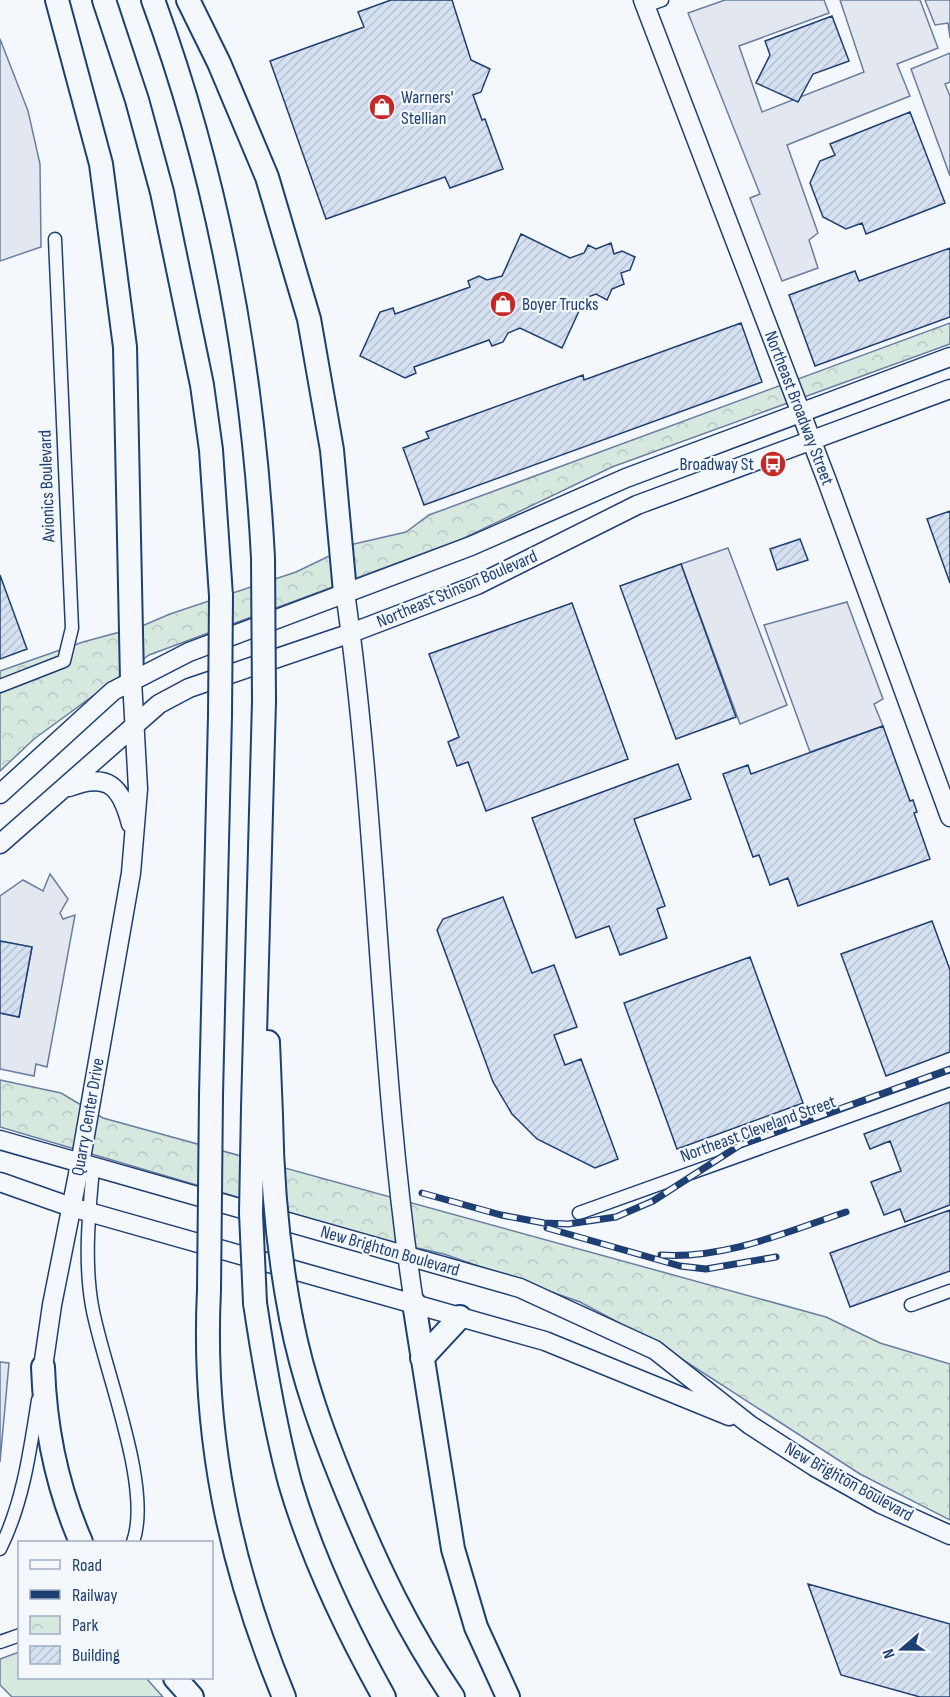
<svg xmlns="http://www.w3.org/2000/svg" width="950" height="1697" viewBox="0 0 950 1697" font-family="'Sofia Sans Condensed',sans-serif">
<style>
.grass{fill:#d7e8df;stroke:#687fa3;stroke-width:1.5}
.park{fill:url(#park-crowns);stroke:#687fa3;stroke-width:1.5}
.parking{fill:#e3e8f0;stroke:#687fa3;stroke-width:1.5}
.building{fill:url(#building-hatch);stroke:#1d3f73;stroke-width:1.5}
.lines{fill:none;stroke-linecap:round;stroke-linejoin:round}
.street-casing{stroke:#1d3f73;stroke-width:15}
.secondary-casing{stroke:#1d3f73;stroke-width:21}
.highway-casing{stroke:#1d3f73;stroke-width:26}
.street{stroke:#f4f7fb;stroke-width:12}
.secondary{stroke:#f4f7fb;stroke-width:18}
.highway{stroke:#f4f7fb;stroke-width:22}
.rail-casing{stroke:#1d3f73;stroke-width:7}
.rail{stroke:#f4f7fb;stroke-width:4.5;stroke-dasharray:14;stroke-linecap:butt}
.highway-bridge-casing{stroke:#1d3f73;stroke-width:26;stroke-linecap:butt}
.highway-bridge{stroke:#f4f7fb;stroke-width:22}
.labels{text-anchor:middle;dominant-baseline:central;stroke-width:4.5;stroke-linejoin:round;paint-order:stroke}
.poi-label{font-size:18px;fill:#1d3f73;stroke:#f4f7fb;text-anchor:start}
.street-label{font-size:18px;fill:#1d3f73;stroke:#f4f7fb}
</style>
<defs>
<pattern id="park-crowns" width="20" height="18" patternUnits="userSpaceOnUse" patternTransform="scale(1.5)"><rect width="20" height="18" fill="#d7e8df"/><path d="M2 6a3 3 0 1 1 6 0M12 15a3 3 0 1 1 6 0" fill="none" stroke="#b8c8c3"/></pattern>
<pattern id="building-hatch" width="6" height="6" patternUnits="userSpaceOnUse" patternTransform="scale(1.5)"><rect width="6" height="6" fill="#d5e0f0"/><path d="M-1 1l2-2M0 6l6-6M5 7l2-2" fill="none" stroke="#b6c1d1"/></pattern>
</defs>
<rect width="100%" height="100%" fill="#f4f7fb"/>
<!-- grass -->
<path class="grass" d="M 19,1652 L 20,1678 L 146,1678 L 163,1697 L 12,1697 L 0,1685 L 0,1659 Z"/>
<!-- park -->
<path class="park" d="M 950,323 L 950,344 L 612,467 L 462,539 L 149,655 L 34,739 L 0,771 L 0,671 L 83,642 L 142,626 L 170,614 L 296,572 L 354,544 L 406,532 L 429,515 Z
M 0,1080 L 61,1093 L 103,1118 L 826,1317 L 880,1343 L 950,1364 L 950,1520 L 860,1474 L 657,1343 L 580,1302 L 444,1254 L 386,1241 L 0,1127 Z"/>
<!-- parking -->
<path class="parking" d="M 725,0 L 824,0 L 829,13 L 739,46 L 762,112 L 864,72 L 840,0 L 920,0 L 938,48 L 897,64 L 910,96 L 787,145 L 818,233 L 809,240 L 818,268 L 782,281 L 750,198 L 760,194 L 688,13 Z
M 925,0 L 950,0 L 950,38 L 948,23 L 935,25 Z
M 0,39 L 28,111 L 40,164 L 41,247 L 0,261 Z
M 950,53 L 950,82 L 945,84 L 950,96 L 950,176 L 911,69 Z
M 728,548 L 787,705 L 740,724 L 681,564 Z
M 847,602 L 883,699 L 874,704 L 883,726 L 810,752 L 764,625 Z
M 50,874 L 68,899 L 60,913 L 63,919 L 75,915 L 47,1067 L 36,1064 L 34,1076 L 0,1069 L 0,1013 L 19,1017 L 32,947 L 0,941 L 0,896 L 23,880 L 43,891 Z
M 0,1362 L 9,1363 L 0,1462 Z"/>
<!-- building -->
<path class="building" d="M 391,0 L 452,0 L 471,60 L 490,69 L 481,92 L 473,95 L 482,120 L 485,119 L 503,169 L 450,188 L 445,177 L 326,219 L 270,61 L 364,27 L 358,12 Z
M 832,16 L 849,61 L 813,74 L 798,102 L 756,83 L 770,55 L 765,41 Z
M 910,112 L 945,203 L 866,234 L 862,223 L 846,229 L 823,217 L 810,183 L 820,161 L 835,155 L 830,144 Z
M 521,234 L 570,258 L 584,253 L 588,245 L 596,249 L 611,243 L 614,254 L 622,251 L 635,257 L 630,270 L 621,273 L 624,284 L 612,289 L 607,300 L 596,294 L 585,298 L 562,348 L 520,328 L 508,333 L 503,342 L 492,346 L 489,340 L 414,367 L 416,373 L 405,378 L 360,356 L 380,312 L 393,308 L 395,314 L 470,287 L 468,281 L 479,276 L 487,280 L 502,276 Z
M 950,248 L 950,317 L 815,366 L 789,295 L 855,271 L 859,281 Z
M 741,323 L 762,382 L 424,505 L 403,448 L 429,438 L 426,432 L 583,375 L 584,380 Z
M 950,511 L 950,583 L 927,519 Z
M 800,539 L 808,560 L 777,570 L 770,549 Z
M 681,564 L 736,717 L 676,739 L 620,586 Z
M 0,575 L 27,649 L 0,659 Z
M 572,603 L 628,759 L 486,811 L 468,762 L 457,766 L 448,742 L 459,737 L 429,654 Z
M 883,726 L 910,801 L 913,800 L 917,812 L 914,813 L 930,859 L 798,906 L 788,878 L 770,885 L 759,855 L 753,857 L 723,774 L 748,765 L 751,774 Z
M 678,764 L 691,799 L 634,819 L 665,906 L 657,909 L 667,938 L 620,955 L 609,926 L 576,938 L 532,818 Z
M 503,897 L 532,973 L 554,965 L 577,1027 L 554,1035 L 565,1065 L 581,1059 L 618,1159 L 595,1168 L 537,1139 L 512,1114 L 493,1082 L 437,930 L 443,919 Z
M 932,921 L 950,970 L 950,1052 L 886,1076 L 841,954 Z
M 0,941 L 32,947 L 19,1017 L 0,1013 Z
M 750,957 L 803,1103 L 677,1149 L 624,1003 Z
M 950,1102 L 950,1205 L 905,1222 L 900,1209 L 884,1215 L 871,1182 L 901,1171 L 890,1141 L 870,1149 L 864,1134 Z
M 950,1210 L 950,1271 L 850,1307 L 830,1253 Z
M 808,1584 L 950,1624 L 950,1697 L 920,1697 L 841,1675 Z"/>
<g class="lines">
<defs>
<path id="street" d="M 645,6 L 662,0
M 0,686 L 64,661 L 72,628 L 55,239
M 93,1168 C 89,1213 84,1261 92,1306 C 103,1368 153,1486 133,1542
M 579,1213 L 950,1080
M 911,1305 L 950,1291
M 0,1549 C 23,1503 30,1451 38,1400
M 0,1642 L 20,1635"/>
<path id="secondary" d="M 643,0 L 827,481 L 950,817
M 345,592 C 379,828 378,1068 414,1303
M 69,787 C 108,772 121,786 131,824
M 0,794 L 113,691 L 189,652 L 471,546 L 626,478 L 950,357
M 0,844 L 159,704 L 189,688 L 351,633 L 477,585 L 637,505 L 950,389
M 0,1140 L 520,1288 L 655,1350 L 750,1425 L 815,1467 L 881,1504 L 950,1535
M 0,1182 L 71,1207 L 545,1341 L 729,1416
M 43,1367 L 52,1305 L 80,1164 L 131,873 L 138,789 L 132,680"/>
<path id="highway" d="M 57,0 L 101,164 L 125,347 L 132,680
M 104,0 L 137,100 L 162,192 L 202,385 L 211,450 L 221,596
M 153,0 C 219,180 253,367 263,558
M 188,0 L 219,63 L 267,177 L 309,319 L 332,450 L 345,592
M 268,1042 L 271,1115
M 211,1095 L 220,716
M 253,1108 L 264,701
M 209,1290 C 202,1434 229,1564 284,1697
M 255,1303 C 264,1363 274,1423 290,1483 C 312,1558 346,1629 384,1697
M 414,1303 L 453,1549 L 476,1627 L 508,1697
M 291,1318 C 303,1380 324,1437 348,1495 C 378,1568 408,1631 453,1697
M 422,1358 L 460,1317
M 43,1367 C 45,1427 57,1487 81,1542
M 175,1678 L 192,1697"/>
</defs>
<!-- street casing -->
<use href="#street" class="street-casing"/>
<!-- secondary casing -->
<use href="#secondary" class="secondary-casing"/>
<!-- highway casing -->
<use href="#highway" class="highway-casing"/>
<!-- street -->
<use href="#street" class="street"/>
<!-- secondary -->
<use href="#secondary" class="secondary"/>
<!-- highway -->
<use href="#highway" class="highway"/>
<defs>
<path id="rail" d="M 422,1193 L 501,1215 L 544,1223 L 568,1224 L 616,1217 L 653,1201 L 740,1145 L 950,1069
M 547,1228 L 680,1266 L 706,1269 L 776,1257
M 661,1255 C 726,1259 786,1232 846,1212"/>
</defs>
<!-- rail casing -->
<use href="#rail" class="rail-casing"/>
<!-- rail -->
<use href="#rail" class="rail"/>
<defs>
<path id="highway-bridge" d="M 263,558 L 264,701
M 220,716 L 221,596
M 253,1108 L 251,1213 L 255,1303
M 271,1115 C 272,1184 278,1251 291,1318
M 209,1290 L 211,1095"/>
</defs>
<!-- highway-bridge casing -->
<use href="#highway-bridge" class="highway-bridge-casing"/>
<!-- highway-bridge -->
<use href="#highway-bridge" class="highway-bridge"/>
</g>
<!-- icons -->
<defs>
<symbol id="shop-disc" viewBox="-11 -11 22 22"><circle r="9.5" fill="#c62828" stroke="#f4f7fb"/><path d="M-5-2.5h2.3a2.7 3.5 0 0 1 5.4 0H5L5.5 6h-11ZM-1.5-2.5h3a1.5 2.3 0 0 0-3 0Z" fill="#fff"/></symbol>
<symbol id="bus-disc" viewBox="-11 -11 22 22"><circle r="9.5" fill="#c62828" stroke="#f4f7fb"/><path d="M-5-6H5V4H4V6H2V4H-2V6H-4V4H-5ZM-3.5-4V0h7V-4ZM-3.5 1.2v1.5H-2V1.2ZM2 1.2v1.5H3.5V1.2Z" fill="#fff"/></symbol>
</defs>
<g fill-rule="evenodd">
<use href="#shop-disc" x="367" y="92" width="30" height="30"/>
<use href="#shop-disc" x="488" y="289" width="30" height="30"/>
<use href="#bus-disc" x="758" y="449" width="30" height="30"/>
</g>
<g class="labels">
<!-- poi labels -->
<g class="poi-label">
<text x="401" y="97">Warners'<tspan x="401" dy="21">Stellian</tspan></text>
<text x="522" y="304">Boyer Trucks</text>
<text x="754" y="464" text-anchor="end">Broadway St</text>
</g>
<!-- street labels -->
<g class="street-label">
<text transform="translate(799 408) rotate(69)">Northeast Broadway Street</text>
<text transform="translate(47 486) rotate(-92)">Avionics Boulevard</text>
<text transform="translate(457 589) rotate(-23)">Northeast Stinson Boulevard</text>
<text transform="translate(88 1117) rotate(-80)">Quarry Center Drive</text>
<text transform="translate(758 1129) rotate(-20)">Northeast Cleveland Street</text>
<text transform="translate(390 1251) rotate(16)">New Brighton Boulevard</text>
<text transform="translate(849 1482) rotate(29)">New Brighton Boulevard</text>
</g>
</g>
<!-- legend -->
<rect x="18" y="1541" width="195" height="138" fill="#f4f7fb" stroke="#9eadc5" stroke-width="1.5"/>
<rect x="30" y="1560" width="30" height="9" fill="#f4f7fb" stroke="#9eadc5" stroke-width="1.5"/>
<text x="72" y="1571" font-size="18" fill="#1d3f73">Road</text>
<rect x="30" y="1590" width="30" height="9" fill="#1d3f73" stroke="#9eadc5" stroke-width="1.5"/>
<text x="72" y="1601" font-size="18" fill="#1d3f73">Railway</text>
<rect x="30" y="1616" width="30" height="18" fill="url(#park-crowns)" stroke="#9eadc5" stroke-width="1.5"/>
<text x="72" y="1631" font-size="18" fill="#1d3f73">Park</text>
<rect x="30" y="1646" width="30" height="18" fill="url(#building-hatch)" stroke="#9eadc5" stroke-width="1.5"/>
<text x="72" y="1661" font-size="18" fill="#1d3f73">Building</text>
<!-- north arrow -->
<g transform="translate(902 1649) rotate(250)" stroke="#f4f7fb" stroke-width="4.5" paint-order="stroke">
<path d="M0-4.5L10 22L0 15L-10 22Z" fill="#1d3f73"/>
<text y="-9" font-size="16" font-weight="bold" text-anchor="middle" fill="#1d3f73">N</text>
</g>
</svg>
